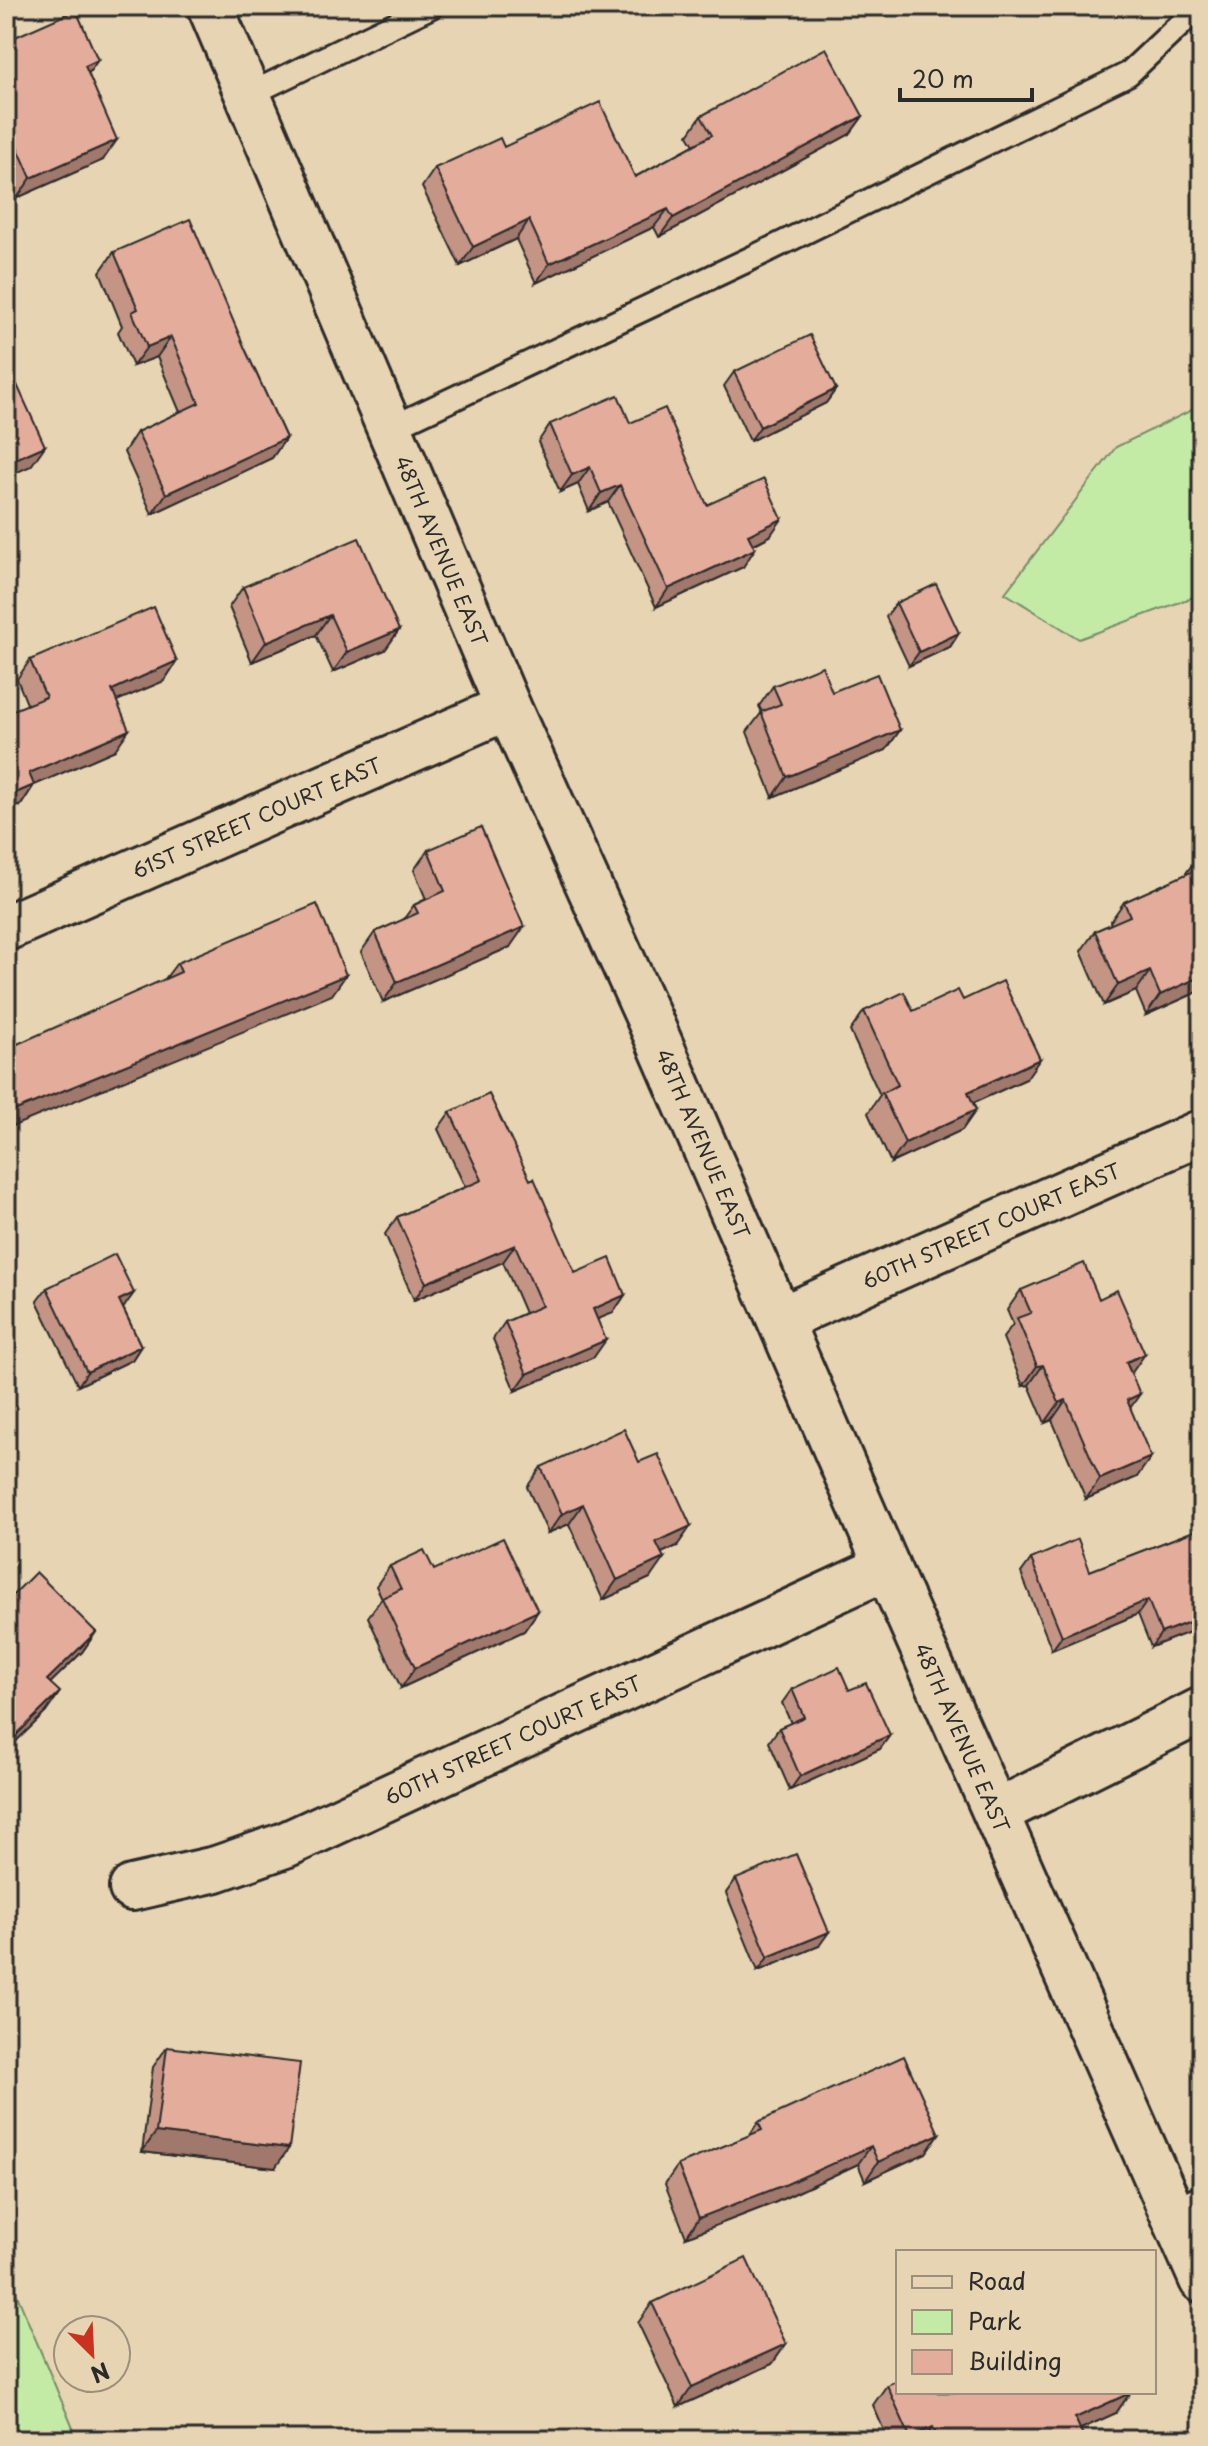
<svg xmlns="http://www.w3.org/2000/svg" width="1208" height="2446" viewBox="0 0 1208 2446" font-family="'Playpen Sans',sans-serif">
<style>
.green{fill:#c3eba6;stroke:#778b68;stroke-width:2}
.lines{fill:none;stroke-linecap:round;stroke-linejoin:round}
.lane-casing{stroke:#2b2b2b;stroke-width:28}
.street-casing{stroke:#2b2b2b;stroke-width:50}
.secondary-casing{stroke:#2b2b2b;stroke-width:50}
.lane{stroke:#e7d4b2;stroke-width:22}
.street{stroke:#e7d4b2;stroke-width:44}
.secondary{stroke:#e7d4b2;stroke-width:44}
.wall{fill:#c49485;stroke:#2b2b2b;stroke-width:2}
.shaded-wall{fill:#a0786c;stroke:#2b2b2b;stroke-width:2}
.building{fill:#e4ac9b;stroke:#2b2b2b;stroke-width:2}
.labels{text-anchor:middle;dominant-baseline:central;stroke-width:6;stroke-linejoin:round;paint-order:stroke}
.street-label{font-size:20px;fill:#2b2b2b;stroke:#e7d4b2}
</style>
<rect width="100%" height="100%" fill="#e7d4b2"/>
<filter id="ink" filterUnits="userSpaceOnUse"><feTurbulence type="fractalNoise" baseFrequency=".0125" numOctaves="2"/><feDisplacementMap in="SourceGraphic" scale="16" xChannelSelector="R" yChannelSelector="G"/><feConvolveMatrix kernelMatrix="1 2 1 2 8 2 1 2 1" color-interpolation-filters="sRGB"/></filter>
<g filter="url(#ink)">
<!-- green -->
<path class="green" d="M 1202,405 L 1202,594 L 1079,639 L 1005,593 L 1116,447 Z
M 6,2269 L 78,2440 L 6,2440 Z"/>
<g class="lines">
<defs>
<path id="lane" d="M 248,95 L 432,6
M 389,429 L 752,258 L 1128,74 L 1200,6"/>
<g id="street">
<path id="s1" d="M 6,928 L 508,707"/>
<path id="s2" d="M 781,1319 L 1202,1132"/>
<path d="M 997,1812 L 1202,1710"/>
<path id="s3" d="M 132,1888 L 216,1869 L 285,1845 L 887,1567"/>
<path d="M 1176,2221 L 1202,2209"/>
</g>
<g id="secondary">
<path id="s4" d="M 210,6 L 508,707 L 650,1021 L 887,1567 L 1202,2280"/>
</g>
</defs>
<!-- lane casing -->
<use href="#lane" class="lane-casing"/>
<!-- street casing -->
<use href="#street" class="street-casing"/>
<!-- secondary casing -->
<use href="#secondary" class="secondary-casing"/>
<!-- lane -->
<use href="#lane" class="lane"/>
<!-- street -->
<use href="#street" class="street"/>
<!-- secondary -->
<use href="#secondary" class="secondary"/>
</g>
<!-- wall -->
<path class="wall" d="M 6,41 L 103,160 L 17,198 L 6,173 Z
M 701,116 L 863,116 L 850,134 L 659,237 L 654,227 L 536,283 L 516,239 L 460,266 L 422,187 L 435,168 L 504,147 L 635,177 L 694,145 L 688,135 Z
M 114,252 L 246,351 L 286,438 L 272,458 L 152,514 L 124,452 L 137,432 L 180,412 L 157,357 L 133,366 L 118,332 L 122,326 L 100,272 Z
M 734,372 L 836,389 L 826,403 L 750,441 L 724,386 Z
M 630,423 L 707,505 L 770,536 L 753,545 L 743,567 L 656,607 L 608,502 L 589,511 L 578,484 L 560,492 L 538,442 L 550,424 Z
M 243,587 L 399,630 L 385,650 L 333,672 L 316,635 L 252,662 L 229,607 Z
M 896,603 L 959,633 L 950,647 L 909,666 L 886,617 Z
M 30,660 L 177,661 L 164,681 L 116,701 L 115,750 L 34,785 L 21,805 L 27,704 L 17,679 Z
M 773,686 L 832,692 L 900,730 L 886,750 L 773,797 L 747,732 L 762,712 L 759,706 Z
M 428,850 L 510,947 L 383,1002 L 361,952 L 375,932 L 403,920 L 414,905 L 426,899 L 414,870 Z
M 1202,852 L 1202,990 L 1146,1015 L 1136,991 L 1104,1005 L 1081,951 L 1095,931 L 1111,924 L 1110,922 L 1124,902 L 1187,874 L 1186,873 Z
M 177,963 L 332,995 L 165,979 Z
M 963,1000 L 1026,1079 L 973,1103 L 976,1110 L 962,1130 L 891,1163 L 868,1113 L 880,1095 L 850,1031 L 864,1011 L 913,1011 Z
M 450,1112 L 530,1180 L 575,1273 L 625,1295 L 613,1313 L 597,1319 L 594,1357 L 515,1391 L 493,1339 L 505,1322 L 525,1313 L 503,1262 L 414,1300 L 385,1234 L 397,1217 L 465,1187 L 438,1129 Z
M 47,1288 L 124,1307 L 123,1308 L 141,1346 L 132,1360 L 78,1386 L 37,1301 Z
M 1021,1290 L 1131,1373 L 1130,1408 L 1137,1477 L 1086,1499 L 1052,1420 L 1045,1423 L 1029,1385 L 1023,1386 L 1003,1338 L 1013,1324 L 1007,1310 Z
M 541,1467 L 677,1546 L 661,1553 L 650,1578 L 603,1600 L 569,1524 L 548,1533 L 527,1487 Z
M 1202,1528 L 1202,1625 L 1200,1628 L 1151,1647 L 1138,1614 L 1052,1650 L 1021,1573 L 1031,1559 L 1090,1571 Z
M 390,1566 L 434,1570 L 538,1611 L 524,1631 L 401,1688 L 368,1617 L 382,1598 L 376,1586 Z
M 6,1602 L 96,1632 L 82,1652 L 50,1683 L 46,1712 L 6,1751 Z
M 792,1689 L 849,1690 L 890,1735 L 880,1749 L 790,1790 L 769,1742 L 779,1728 L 791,1723 L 782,1703 Z
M 736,1879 L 819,1946 L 758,1971 L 726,1893 Z
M 167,2047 L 275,2168 L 142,2152 L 153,2067 Z
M 758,2122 L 939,2134 L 926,2153 L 865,2181 L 858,2164 L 774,2203 L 686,2237 L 665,2184 L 678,2165 L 749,2136 Z
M 652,2303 L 786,2344 L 772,2364 L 678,2407 L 638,2323 Z
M 887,2385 L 1130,2393 L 1116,2413 L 1080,2429 L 1085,2440 L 888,2440 L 873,2405 Z"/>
<!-- shaded-wall -->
<path class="shaded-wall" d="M 98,60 L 84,80 L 85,66 Z
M 863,116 L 850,134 L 659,237 L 673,218 Z
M 117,140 L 103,160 L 17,198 L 31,178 Z
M 668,209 L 654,227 L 536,283 L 549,264 Z
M 529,220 L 516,239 L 460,266 L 473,247 Z
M 171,337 L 157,357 L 133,366 L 147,347 Z
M 836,389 L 826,403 L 750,441 L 760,427 Z
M 286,438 L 272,458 L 152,514 L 166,494 Z
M 45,446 L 31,466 L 6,477 L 6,463 Z
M 590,467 L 578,484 L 560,492 L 572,475 Z
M 620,485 L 608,502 L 589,511 L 601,493 Z
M 782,519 L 770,536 L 736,553 L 748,535 Z
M 755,549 L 743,567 L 656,607 L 668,589 Z
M 330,615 L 316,635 L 252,662 L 266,642 Z
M 399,630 L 385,650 L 333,672 L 347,652 Z
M 959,633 L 950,647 L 909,666 L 919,652 Z
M 177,661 L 164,681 L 98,709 L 112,690 Z
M 129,730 L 115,750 L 16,793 L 29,773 Z
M 900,730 L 886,750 L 773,797 L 787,777 Z
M 34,785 L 21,805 L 6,811 L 6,797 Z
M 524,927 L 510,947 L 383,1002 L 397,982 Z
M 1150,971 L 1136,991 L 1104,1005 L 1118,985 Z
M 346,975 L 332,995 L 6,1129 L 6,1114 Z
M 1202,976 L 1202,990 L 1146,1015 L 1160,995 Z
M 1040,1059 L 1026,1079 L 954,1112 L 968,1092 Z
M 976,1110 L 962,1130 L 891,1163 L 905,1143 Z
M 515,1245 L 503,1262 L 414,1300 L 426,1283 Z
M 134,1293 L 124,1307 L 109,1314 L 119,1300 Z
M 625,1295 L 613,1313 L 581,1326 L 593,1309 Z
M 606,1340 L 594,1357 L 515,1391 L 527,1374 Z
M 141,1346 L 132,1360 L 78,1386 L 87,1372 Z
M 1145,1354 L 1131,1374 L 1126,1362 Z
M 1043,1365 L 1029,1385 L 1023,1386 L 1037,1366 Z
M 1140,1394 L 1126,1414 L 1127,1400 Z
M 1066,1400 L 1052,1420 L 1045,1423 L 1059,1403 Z
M 1151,1457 L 1137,1477 L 1086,1499 L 1100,1479 Z
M 583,1504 L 569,1524 L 548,1533 L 562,1514 Z
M 691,1526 L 677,1546 L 642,1562 L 656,1542 Z
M 664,1558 L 650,1578 L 603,1600 L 617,1580 Z
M 1148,1600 L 1138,1614 L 1052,1650 L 1062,1636 Z
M 538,1611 L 524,1631 L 401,1688 L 415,1668 Z
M 1202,1617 L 1202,1625 L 1200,1628 L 1151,1647 L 1161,1633 Z
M 96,1632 L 82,1652 L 33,1700 L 47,1680 Z
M 60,1692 L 46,1712 L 6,1751 L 6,1747 L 12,1739 Z
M 890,1735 L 880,1749 L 790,1790 L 800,1776 Z
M 829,1932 L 819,1946 L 758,1971 L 768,1957 Z
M 156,2132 L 289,2148 L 275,2168 L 142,2152 Z
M 939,2134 L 926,2153 L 865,2181 L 878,2162 Z
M 871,2146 L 858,2164 L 774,2203 L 686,2237 L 699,2218 Z
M 786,2344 L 772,2364 L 678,2407 L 692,2387 Z
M 1130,2393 L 1116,2413 L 1061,2438 L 1075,2418 Z
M 933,2427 L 924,2440 L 908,2440 L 910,2437 Z"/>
<!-- building -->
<path class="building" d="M 76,10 L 98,60 L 85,66 L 117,140 L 31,178 L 6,121 L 6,41 Z
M 826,48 L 863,116 L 673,218 L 668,209 L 549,264 L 529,220 L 473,247 L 435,168 L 500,138 L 504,147 L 600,102 L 635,177 L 712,135 L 701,116 Z
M 190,219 L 246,351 L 286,438 L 166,494 L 137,432 L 199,403 L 171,337 L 147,347 L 132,312 L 138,309 L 114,252 Z
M 810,335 L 836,389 L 760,427 L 734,372 Z
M 8,365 L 45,446 L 6,463 L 6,366 Z
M 618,395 L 630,423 L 665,408 L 707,505 L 764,479 L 782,519 L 748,535 L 755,549 L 668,589 L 620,485 L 601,493 L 590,467 L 572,475 L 550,424 Z
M 359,538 L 399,630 L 347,652 L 330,615 L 266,642 L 243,587 Z
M 936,584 L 959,633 L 919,652 L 896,603 Z
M 154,607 L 177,661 L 112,690 L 129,730 L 29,773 L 34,785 L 6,797 L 6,713 L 46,697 L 30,660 Z
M 822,666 L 832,692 L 877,674 L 900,730 L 787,777 L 761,712 L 781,704 L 773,686 Z
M 481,827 L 524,927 L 397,982 L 375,932 L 418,913 L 414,905 L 445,891 L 428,850 Z
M 1202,867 L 1202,976 L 1160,995 L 1150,971 L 1118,985 L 1095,931 L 1130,916 L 1124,902 Z
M 317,904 L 346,975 L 6,1114 L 6,1049 L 181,972 L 177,963 Z
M 1003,981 L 1040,1059 L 968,1092 L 976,1110 L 905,1143 L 882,1093 L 898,1085 L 864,1011 L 904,992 L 913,1011 L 958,990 L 963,1000 Z
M 489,1094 L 530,1180 L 534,1178 L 575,1273 L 610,1258 L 625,1295 L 593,1309 L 606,1340 L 527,1374 L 505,1322 L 542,1306 L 515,1245 L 426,1283 L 397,1217 L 482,1180 L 450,1112 Z
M 115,1254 L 134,1293 L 119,1300 L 141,1346 L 87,1372 L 47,1288 Z
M 1084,1263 L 1099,1299 L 1117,1290 L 1145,1354 L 1126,1362 L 1140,1394 L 1127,1400 L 1151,1457 L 1100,1479 L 1066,1400 L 1059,1403 L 1043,1365 L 1037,1366 L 1017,1318 L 1031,1313 L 1021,1290 Z
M 624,1429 L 639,1462 L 658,1454 L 691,1526 L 656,1542 L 664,1558 L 617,1580 L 583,1504 L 562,1514 L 541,1467 Z
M 1202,1528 L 1202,1617 L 1161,1633 L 1148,1600 L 1062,1636 L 1031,1559 L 1078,1539 L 1090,1571 Z
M 503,1538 L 538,1611 L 415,1668 L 382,1598 L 401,1589 L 390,1566 L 424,1550 L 434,1570 Z
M 36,1572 L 96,1632 L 47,1680 L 60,1692 L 12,1739 L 6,1733 L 6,1602 Z
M 839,1667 L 849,1690 L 866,1683 L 890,1735 L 800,1776 L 779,1728 L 804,1717 L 792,1689 Z
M 796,1854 L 829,1932 L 768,1957 L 736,1879 Z
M 167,2047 L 300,2063 L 289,2148 L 156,2132 Z
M 904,2056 L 939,2134 L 878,2162 L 871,2146 L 787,2184 L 699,2218 L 678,2165 L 762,2130 L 758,2122 Z
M 746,2258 L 786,2344 L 692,2387 L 652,2303 Z
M 898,2380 L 898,2392 L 1130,2393 L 1075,2418 L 1085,2440 L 939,2440 L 933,2427 L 910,2437 L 887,2385 Z"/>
</g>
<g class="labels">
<!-- street labels -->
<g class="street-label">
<text stroke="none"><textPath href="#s4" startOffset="592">48TH AVENUE EAST</textPath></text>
<text stroke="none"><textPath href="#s1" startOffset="274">61ST STREET COURT EAST</textPath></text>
<text stroke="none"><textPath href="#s4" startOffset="1240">48TH AVENUE EAST</textPath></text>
<text stroke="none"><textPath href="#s2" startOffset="230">60TH STREET COURT EAST</textPath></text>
<text stroke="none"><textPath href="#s4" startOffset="1888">48TH AVENUE EAST</textPath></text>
<text stroke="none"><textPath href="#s3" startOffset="410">60TH STREET COURT EAST</textPath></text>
</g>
</g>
<!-- margin -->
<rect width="1208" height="2446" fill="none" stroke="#e7d4b2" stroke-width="32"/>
<rect x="16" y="16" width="1176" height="2414" fill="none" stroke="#2b2b2b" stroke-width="3" filter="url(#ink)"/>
<!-- legend -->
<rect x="896" y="2250" width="260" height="144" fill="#e7d4b2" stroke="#9c907c" stroke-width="2"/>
<rect x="912" y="2276" width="40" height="12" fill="#e7d4b2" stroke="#9c907c" stroke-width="2"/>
<text x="968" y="2290" font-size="24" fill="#2b2b2b">Road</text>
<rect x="912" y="2310" width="40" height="24" fill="#c3eba6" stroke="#9c907c" stroke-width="2"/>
<text x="968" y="2330" font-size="24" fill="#2b2b2b">Park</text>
<rect x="912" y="2350" width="40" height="24" fill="#e4ac9b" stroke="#9c907c" stroke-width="2"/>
<text x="968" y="2370" font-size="24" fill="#2b2b2b">Building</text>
<!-- north arrow -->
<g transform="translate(92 2354) rotate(156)"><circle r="38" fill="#e7d4b2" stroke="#9c907c" stroke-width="2"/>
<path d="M0-6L14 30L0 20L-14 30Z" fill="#c8321e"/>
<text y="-12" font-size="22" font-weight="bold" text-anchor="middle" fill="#2b2b2b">N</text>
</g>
<!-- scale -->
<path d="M900 88v12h132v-12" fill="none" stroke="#2b2b2b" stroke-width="4"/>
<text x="912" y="88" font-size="24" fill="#2b2b2b" stroke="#e7d4b2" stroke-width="6" paint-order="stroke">20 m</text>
</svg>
